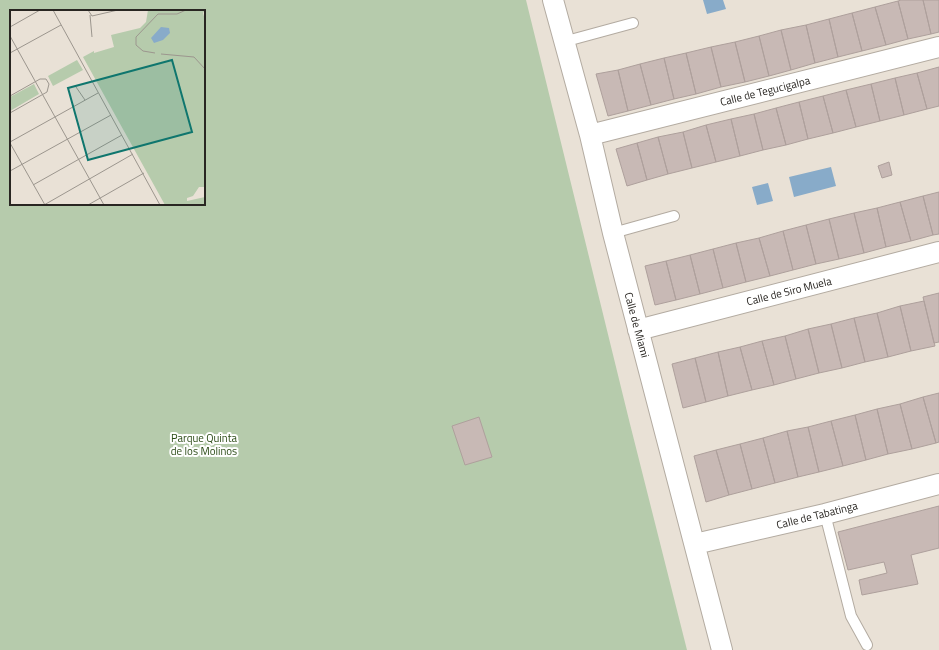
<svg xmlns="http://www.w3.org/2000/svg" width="939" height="650" viewBox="0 0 939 650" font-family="'Titillium Web',sans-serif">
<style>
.green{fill:#b6cbac;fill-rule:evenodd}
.water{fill:#88abc9}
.building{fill:#c8b9b5;stroke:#aea09c}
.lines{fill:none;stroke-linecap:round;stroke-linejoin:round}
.service-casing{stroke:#b3aba1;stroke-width:12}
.minor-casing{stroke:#b3aba1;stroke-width:22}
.service{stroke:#fff;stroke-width:10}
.minor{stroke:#fff;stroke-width:20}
.labels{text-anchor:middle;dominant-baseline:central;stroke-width:4;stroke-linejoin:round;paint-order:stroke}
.street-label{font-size:11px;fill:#292622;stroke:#fff}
.park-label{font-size:11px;fill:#2a4a15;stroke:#fff}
.inset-road{fill:none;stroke:#9c968e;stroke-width:1}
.view{fill:#0f766e;fill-opacity:0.15;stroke:#0f766e;stroke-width:2}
.inset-edge{fill:none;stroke:#292622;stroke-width:2}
</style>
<rect width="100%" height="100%" fill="#e9e1d6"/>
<!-- green -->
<path class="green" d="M 0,0 L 526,0 L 630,424 L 687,650 L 0,650 ZM 11,11 L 204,11 L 204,204 L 11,204 Z"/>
<!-- water -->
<path class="water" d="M 703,0 L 723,0 L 726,9 L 707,14 Z
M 831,167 L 836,186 L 794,197 L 789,177 Z
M 768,183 L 773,201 L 757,205 L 752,187 Z"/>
<!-- building -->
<path class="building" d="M 901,0 L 923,0 L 931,34 L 908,39 L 898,1 Z
M 923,0 L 939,0 L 939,32 L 931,34 Z
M 898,1 L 908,39 L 886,45 L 875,7 Z
M 875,7 L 886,45 L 862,51 L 852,13 Z
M 852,13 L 862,51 L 838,57 L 829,19 Z
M 829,19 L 838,57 L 815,63 L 806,25 Z
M 806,25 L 815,63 L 791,70 L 781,30 Z
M 781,30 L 791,70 L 769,76 L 759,36 Z
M 759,36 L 769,76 L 745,82 L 735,42 Z
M 735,42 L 745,82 L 721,87 L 711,47 Z
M 711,47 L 721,87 L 696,94 L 686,53 Z
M 686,53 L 696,94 L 674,99 L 664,58 Z
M 664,58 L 674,99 L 651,105 L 640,64 Z
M 640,64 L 651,105 L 628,111 L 618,70 Z
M 939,67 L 939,106 L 927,109 L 917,73 Z
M 618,70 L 628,111 L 608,116 L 596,74 Z
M 917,73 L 927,109 L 904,115 L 895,78 Z
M 895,78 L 904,115 L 880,121 L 871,84 Z
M 871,84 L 880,121 L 856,127 L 846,90 Z
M 846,90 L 856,127 L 833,133 L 823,96 Z
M 823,96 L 833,133 L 808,139 L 799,102 Z
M 799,102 L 808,139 L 786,145 L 776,108 Z
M 776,108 L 786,145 L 763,150 L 754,114 Z
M 754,114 L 763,150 L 740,156 L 731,119 Z
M 731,119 L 740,156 L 716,162 L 706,125 Z
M 706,125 L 716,162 L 692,168 L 683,132 Z
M 683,132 L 692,168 L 668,174 L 658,137 Z
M 658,137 L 668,174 L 647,180 L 637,143 Z
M 637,143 L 647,180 L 627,186 L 616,149 Z
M 889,162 L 892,175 L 882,178 L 878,166 Z
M 939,192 L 939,234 L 933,235 L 923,196 Z
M 923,196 L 933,235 L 911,241 L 900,202 Z
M 900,202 L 911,241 L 886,247 L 877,208 Z
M 877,208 L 886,247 L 864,253 L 854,213 Z
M 854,213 L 864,253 L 839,259 L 829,219 Z
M 829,219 L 839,259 L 816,264 L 806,225 Z
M 806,225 L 816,264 L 793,270 L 783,231 Z
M 783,231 L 793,270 L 770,276 L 759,238 Z
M 759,238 L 770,276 L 746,282 L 736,243 Z
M 736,243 L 746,282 L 723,288 L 713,249 Z
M 713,249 L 723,288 L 700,294 L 690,255 Z
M 690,255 L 700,294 L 676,300 L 666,261 Z
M 666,261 L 676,300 L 655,305 L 645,266 Z
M 939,293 L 939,342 L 934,343 L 923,297 Z
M 924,301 L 935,346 L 911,351 L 900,306 Z
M 900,306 L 911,351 L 888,357 L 877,313 Z
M 877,313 L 888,357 L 865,362 L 854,318 Z
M 854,318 L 865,362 L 842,368 L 831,324 Z
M 831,324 L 842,368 L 819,373 L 808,329 Z
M 808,329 L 819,373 L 796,379 L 785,336 Z
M 785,336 L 796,379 L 774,385 L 762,341 Z
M 762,341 L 774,385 L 752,390 L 740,347 Z
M 740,347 L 752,390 L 728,396 L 718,352 Z
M 718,352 L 728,396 L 706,402 L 695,358 Z
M 695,358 L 706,402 L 683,408 L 672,364 Z
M 939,393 L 939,442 L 936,443 L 923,397 Z
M 923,397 L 936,443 L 912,449 L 900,404 Z
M 900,404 L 912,449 L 888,454 L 877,409 Z
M 877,409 L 888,454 L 866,460 L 855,415 Z
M 855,415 L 866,460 L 843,466 L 831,421 Z
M 479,417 L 492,457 L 465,465 L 452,426 Z
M 831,421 L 843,466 L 819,472 L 808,427 Z
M 808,427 L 819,472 L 798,477 L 787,431 Z
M 787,431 L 798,477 L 775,483 L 763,438 Z
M 763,438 L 775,483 L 752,489 L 740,444 Z
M 740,444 L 752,489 L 729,495 L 716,450 Z
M 716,450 L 729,495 L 706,502 L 694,456 Z
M 939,506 L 939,548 L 911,555 L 918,584 L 862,595 L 859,580 L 887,573 L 884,562 L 848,570 L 838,532 Z"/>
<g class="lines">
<defs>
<path id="service" d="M 563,42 L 633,23
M 613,233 L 674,216
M 825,514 L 851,616 L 867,645"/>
<path id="minor" d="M 553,0 L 590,135 L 613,233 L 722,650
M 590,135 L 939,47
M 638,330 L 939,252
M 695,544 L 825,514 L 939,484"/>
</defs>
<!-- service casing -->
<use href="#service" class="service-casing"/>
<!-- minor casing -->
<use href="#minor" class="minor-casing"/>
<!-- service -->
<use href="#service" class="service"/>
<!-- minor -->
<use href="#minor" class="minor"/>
</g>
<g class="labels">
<!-- street labels -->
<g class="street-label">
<text transform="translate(765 91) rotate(-14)">Calle de Tegucigalpa</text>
<text transform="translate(789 291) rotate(-14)">Calle de Siro Muela</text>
<text transform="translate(637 325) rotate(75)">Calle de Miami</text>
<text transform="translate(817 515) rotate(-14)">Calle de Tabatinga</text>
</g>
<!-- park labels -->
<g class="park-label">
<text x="204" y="438">Parque Quinta<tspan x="204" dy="13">de los Molinos</tspan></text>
</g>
</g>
<!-- overview -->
<g transform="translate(10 10)">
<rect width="195" height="195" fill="#e9e1d6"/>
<path d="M 138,0 L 195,0 L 193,3 L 195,10 L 195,177 L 189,177 L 183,186 L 177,188 L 177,191 L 195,187 L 195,195 L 155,195 L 73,47 L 84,41 L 84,43 L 104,37 L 101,25 L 130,18 L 136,12 ZM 67,50 L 73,60 L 43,76 L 38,66 ZM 24,74 L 29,84 L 0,101 L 0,87 Z" fill="#b6cbac"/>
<path d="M 151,17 L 159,18 L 160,23 L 153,30 L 144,33 L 141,28 Z" fill="#88abc9"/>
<path class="inset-road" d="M 43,0 L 150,195M 78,0 L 82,6 L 108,0M 80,5 L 82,27M 0,17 L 30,0M 0,26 L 94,195M 0,43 L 51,15M 145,43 L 133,41 L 126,35 L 126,27 L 148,4 L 167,4 L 176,0M 151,44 L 184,47 L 195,59M 66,77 L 75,90M 0,86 L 30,69 L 36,69 L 39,74 L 37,82 L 0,103M 0,132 L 88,83M 0,133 L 35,195M 0,161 L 101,105M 23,175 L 112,125M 34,195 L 123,144M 78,195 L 134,163"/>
<path class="view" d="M 162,50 L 182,122 L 78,150 L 58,78 Z"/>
<rect width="195" height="195" class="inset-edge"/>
</g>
</svg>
